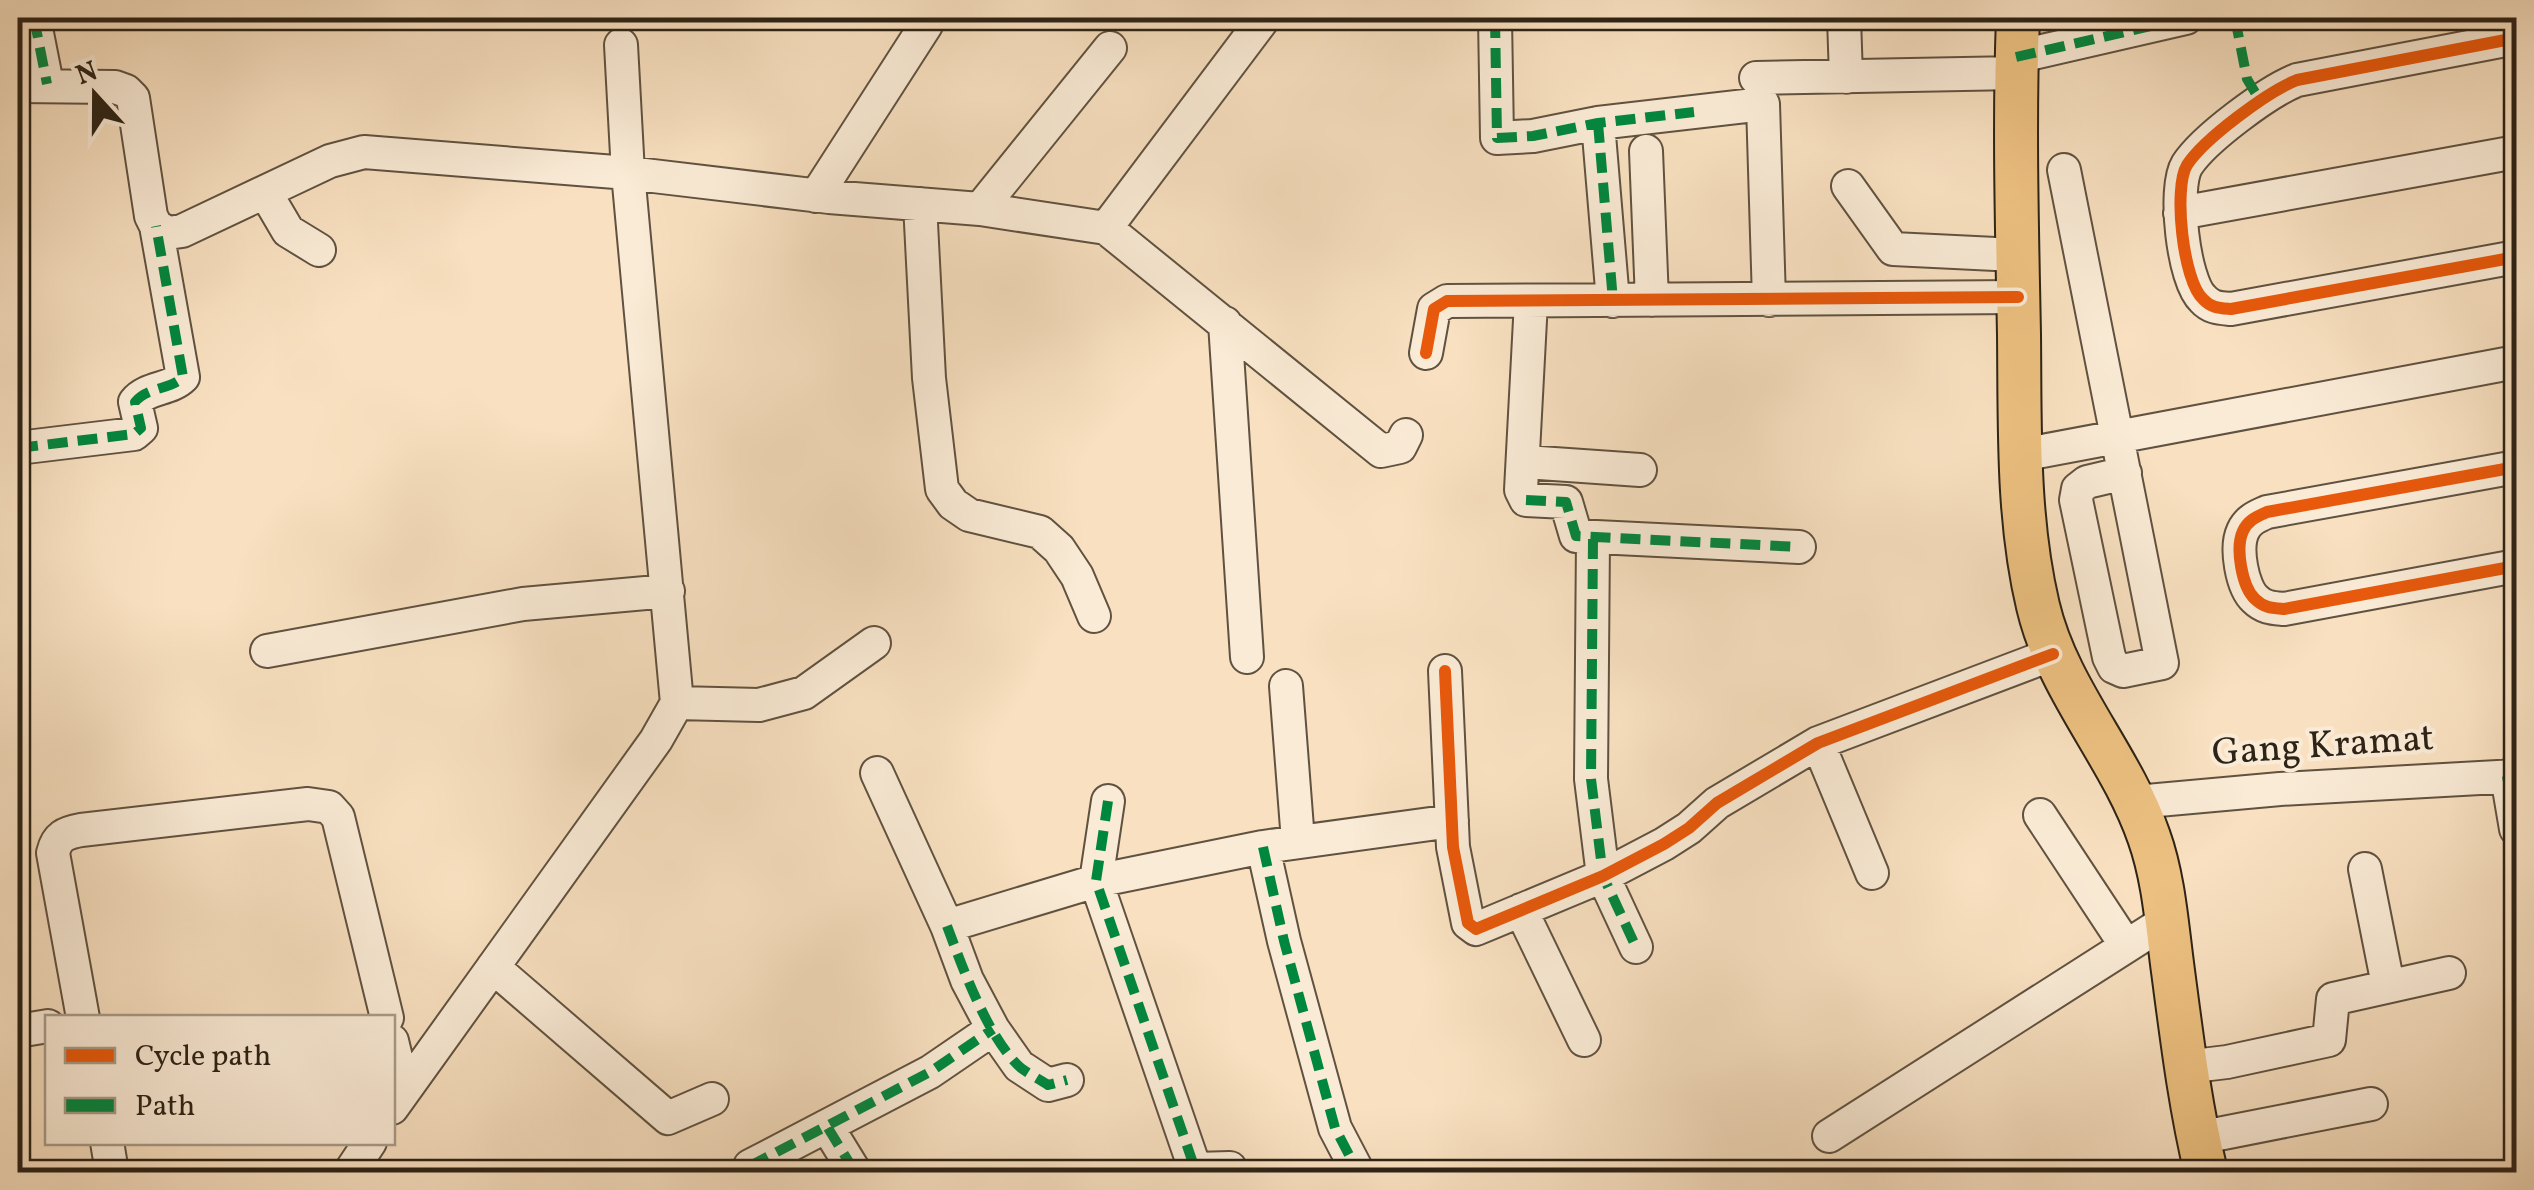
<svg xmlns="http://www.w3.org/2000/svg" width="2534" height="1190" viewBox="0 0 2534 1190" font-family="Vollkorn,serif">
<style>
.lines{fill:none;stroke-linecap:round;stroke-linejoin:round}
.minor-casing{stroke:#605240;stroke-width:36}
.major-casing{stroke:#2d2316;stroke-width:46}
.minor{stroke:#faebd6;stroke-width:32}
.major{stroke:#ecc080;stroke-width:42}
.quiet{stroke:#00873e;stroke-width:10;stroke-dasharray:20 10;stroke-linecap:butt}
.cycleway-casing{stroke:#faebd6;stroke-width:19}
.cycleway{stroke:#e8590c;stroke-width:12}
.labels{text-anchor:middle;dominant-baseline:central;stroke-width:8;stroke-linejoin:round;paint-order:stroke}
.street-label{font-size:38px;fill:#2d2316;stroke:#faebd6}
</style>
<rect width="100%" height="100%" fill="#f8e0c0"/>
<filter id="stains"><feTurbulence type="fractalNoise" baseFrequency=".002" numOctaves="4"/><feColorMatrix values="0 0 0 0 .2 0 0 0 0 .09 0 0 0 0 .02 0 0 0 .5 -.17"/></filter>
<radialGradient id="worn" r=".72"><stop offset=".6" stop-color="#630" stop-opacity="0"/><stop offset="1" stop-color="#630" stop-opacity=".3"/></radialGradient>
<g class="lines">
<defs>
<path id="minor" d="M 34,18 L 47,84
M 1495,18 L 1497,138 L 1533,136 L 1598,123 L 1763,104 L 1769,300
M 1844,18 L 1846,77
M 2516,38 L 2297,80 C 2267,92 2204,139 2187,165 C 2173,188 2183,281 2203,299 C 2211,308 2220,308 2231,309 L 2516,257
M 2016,57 L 2186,18
M 1756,78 L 2016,73
M 18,86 L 115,87 L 126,91 L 133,98 L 151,216 L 156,226 L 183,377 C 170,390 147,387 135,402 L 141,428 L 134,434 L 18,448
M 1598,123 L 1613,301
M 1646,151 L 1652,300
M 2064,170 L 2162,663 L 2123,671 L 2114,667 L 2109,657 L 2076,500 L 2078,489 L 2087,482 L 2125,473
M 1848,186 L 1893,249 L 2016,255
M 265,192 L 288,231 L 319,250
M 816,196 L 926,25
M 920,204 L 929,378 L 942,489 L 953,504 L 969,515 L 1040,532 L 1059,549 L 1077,576 L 1094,616
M 980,209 L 1110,48
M 2180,213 L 2516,152
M 156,226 L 168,233 L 182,231 L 330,161 L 364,152 L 628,173 L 829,197 L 980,209 L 1106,228 L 1381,451 L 1400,447 L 1406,435
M 1106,228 L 1264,18
M 1531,301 L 1521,490 L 1526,500 L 1566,502 L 1576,536 L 1799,547
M 1225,323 L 1247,657
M 1426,353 L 1434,309 L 1447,301 L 2018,297
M 2021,455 L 2516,362
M 1525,462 L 1640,470
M 2516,467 L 2267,512 C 2256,517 2248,520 2243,531 C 2235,548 2242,587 2255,599 C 2264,608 2273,608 2284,609 L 2516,566
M 1593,539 L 1591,779 L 1603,876 L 1636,947
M 267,651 L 523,604 L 668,591
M 1445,671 L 1453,847 L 1468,923 L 1476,929 L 1603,876 L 1664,844 L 1689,828 L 1717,803 L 1818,743 L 2053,654
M 1286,686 L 1298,841
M 677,703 L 759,705 L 804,693 L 874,643
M 1818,743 L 1872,873
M 877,773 L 947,926 L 967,980 L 993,1029 L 1019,1066 L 1048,1085 L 1067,1080
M 2507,776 L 2516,829
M 1108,801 L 1096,881 L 1195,1169 L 1230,1168 L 1232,1172
M 2136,802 L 2280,789 L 2516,776
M 2040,815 L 2125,944
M 1263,847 L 1284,941 L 1335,1128 L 1358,1172
M 2365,869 L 2388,985
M 1521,910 L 1584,1040
M 947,926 L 1096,881 L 1263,847 L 1452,821
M 493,967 L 668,1118 L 712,1099
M 83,1018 L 53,853 C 57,836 65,833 81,830 L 308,804 L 329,807 L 338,817 L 387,1018
M 18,1031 L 48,1026
M 392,1041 L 404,1091
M 2185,1067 L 2227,1062 L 2329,1040 L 2333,999 L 2449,973
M 392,1108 L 656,740 L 677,703 L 628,173 L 621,45
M 828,1128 L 855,1172
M 1829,1136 L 2166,921
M 2198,1138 L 2371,1104
M 107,1142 L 112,1172
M 750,1166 L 930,1072 L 993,1029
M 350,1172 L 370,1142"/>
<path id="major" d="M 2018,18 C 2014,123 2017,229 2019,335 C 2020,425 2017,518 2038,606 C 2058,691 2121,756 2149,837 C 2164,879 2167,927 2173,971 C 2182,1039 2190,1106 2206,1172"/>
</defs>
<!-- minor casing -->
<use href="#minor" class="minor-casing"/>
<!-- major casing -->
<use href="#major" class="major-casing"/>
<!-- minor -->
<use href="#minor" class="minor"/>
<!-- major -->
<use href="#major" class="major"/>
<!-- quiet -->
<path class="quiet" d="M 34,18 L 47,84
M 1495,18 L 1497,138 L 1533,136 L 1598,123 L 1694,112
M 2235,18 L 2247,79 L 2259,99
M 2016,57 L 2186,18
M 1598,123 L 1613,301
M 18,448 L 134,434 L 141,428 L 135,402 C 147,387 170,390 183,377 L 156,226
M 1526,500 L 1566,502 L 1576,536 L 1799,547
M 1593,539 L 1591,779 L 1603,876 L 1636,947
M 2507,776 L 2516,829
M 1108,801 L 1096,881 L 1195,1169 L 1230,1168 L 1232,1172
M 1263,847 L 1284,941 L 1335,1128 L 1358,1172
M 947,926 C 962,966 988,1039 1021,1068 C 1029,1074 1039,1079 1048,1085 L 1067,1080
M 828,1128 L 855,1172
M 750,1166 L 930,1072 L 993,1029"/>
<defs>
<path id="cycleway" d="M 2516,38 L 2297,80 C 2267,92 2204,139 2187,165 C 2173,188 2183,281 2203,299 C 2211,308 2220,308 2231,309 L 2516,257
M 1426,353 L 1434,309 L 1447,301 L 2018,297
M 2516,467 L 2267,512 C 2256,517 2248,520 2243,531 C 2235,548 2242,587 2255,599 C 2264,608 2273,608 2284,609 L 2516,566
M 1445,671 L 1453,847 L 1468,923 L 1476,929 L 1603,876 L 1664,844 L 1689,828 L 1717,803 L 1818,743 L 2053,654"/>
</defs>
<!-- cycleway casing -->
<use href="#cycleway" class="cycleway-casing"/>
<!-- cycleway -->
<use href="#cycleway" class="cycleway"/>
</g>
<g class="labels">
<!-- street labels -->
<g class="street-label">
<text transform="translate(2323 747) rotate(-4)">Gang Kramat</text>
</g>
</g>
<!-- margin -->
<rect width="2534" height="1190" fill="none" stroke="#f8e0c0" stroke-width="60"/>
<rect x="20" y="20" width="2494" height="1150" fill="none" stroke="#2d2316" stroke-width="5"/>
<rect x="30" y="30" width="2474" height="1130" fill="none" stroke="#2d2316" stroke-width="2.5"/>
<!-- legend -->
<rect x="45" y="1015" width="350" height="130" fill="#faebd6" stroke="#a89b89" stroke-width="2.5"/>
<rect x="65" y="1048" width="50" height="15" fill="#e8590c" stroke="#a89b89" stroke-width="2.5"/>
<text x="135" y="1065" font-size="30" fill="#2d2316">Cycle path</text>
<rect x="65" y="1098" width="50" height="15" fill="#00873e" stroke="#a89b89" stroke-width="2.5"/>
<text x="135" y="1115" font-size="30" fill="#2d2316">Path</text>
<!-- north arrow -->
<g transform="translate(95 95) rotate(339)" stroke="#faebd6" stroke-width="8" paint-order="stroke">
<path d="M0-8L18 38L0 25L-18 38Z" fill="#2d2316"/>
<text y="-15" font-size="28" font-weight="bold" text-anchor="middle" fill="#2d2316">N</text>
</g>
<rect width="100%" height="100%" filter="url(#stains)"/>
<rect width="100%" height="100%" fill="url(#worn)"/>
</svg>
